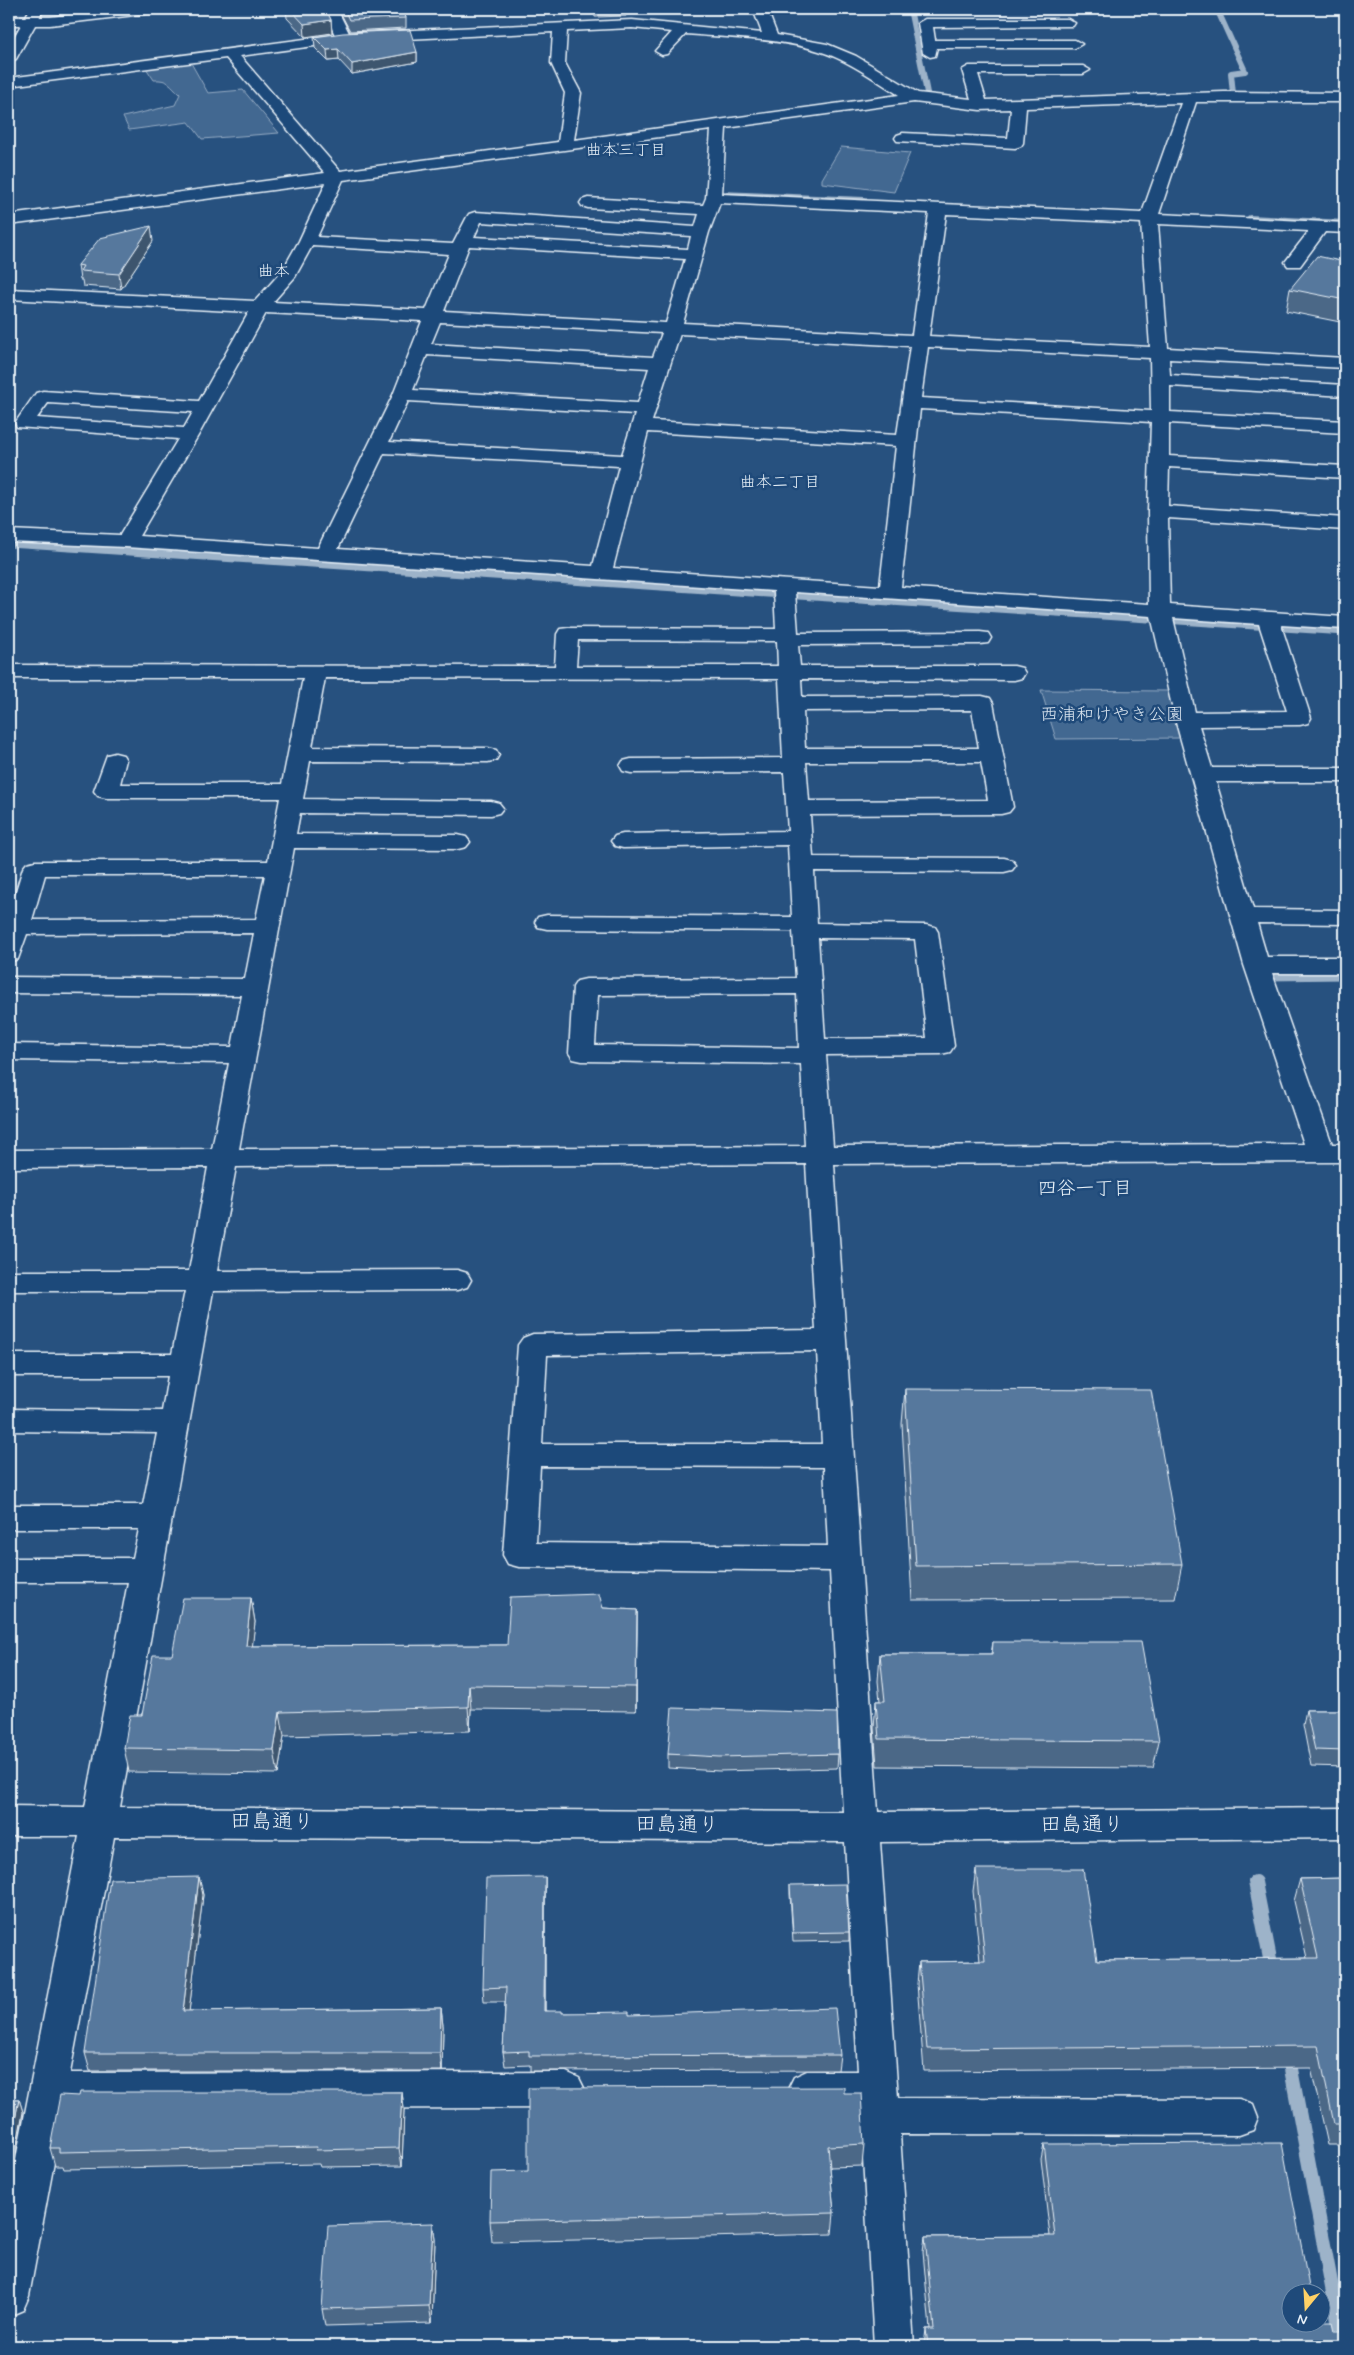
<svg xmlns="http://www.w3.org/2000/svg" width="1354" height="2355" font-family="Mynerve,'Klee One',sans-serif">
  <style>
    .green { fill: #436891; stroke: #96acc4 }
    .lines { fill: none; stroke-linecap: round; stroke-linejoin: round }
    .stream-far3 { stroke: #9db3c9; stroke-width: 6 }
    .stream-far2 { stroke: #9db3c9; stroke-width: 9 }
    .stream-far1 { stroke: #9db3c9; stroke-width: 11 }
    .stream { stroke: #9db3c9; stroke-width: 14 }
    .minor-casing { stroke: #e8f1f8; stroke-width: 3 }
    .major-casing { stroke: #e8f1f8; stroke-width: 3 }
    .minor { fill: #1f4a7a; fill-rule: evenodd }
    .major { fill: #1f4a7a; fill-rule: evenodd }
    .wall { fill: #4b6787; stroke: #e8f1f8 }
    .shaded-wall { fill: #3d546e; stroke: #e8f1f8 }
    .building { fill: #57789d; stroke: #e8f1f8 }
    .labels { text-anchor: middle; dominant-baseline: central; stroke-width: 5; stroke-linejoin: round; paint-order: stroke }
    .far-neighbourhood-label { font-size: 16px; fill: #e8f1f8; stroke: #1f4a7a }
    .far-quarter-label { font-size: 16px; fill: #e8f1f8; stroke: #1f4a7a }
    .park-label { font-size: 18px; fill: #d8e3ee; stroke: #1f4a7a }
    .neighbourhood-label { font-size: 19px; fill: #e8f1f8; stroke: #1f4a7a }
    .near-street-label { font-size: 21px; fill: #e8f1f8; stroke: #1f4a7a }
  </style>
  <rect width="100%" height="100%" fill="#27517f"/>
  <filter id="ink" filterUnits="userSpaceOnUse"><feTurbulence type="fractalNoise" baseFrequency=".02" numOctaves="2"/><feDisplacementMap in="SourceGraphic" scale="10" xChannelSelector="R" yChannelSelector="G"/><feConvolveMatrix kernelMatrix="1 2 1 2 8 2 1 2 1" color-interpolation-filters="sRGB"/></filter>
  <g filter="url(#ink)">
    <path class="green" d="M191 63 208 93 243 90 279 133 202 139 189 122 129 130 123 117 175 105 180 94C170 85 169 79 154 80L146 68Z
      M841 147 910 153 894 192 822 183V179Z
      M1041 690 1168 691 1183 738 1056 739Z"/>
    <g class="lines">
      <path class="stream-far3" d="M910 9 927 93
        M1217 9 1245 71 1231 73 1233 94
        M1345 158V160
        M721 194 864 200
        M1250 218 1345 223"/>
      <path class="stream-far2" d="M9 543 1345 631"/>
      <path class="stream-far1" d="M1269 975 1345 974"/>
      <path class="stream" d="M1255 1882 1273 1974
        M1288 2053 1343 2346"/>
      <g class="minor-casing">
        <path id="minor" d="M118 9H159L152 13 50 25H9V17H50Z
          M323 9H337L349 33 632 20 762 33 753 9H767L777 35 827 44 856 56 918 93 971 99 962 70 969 66H1083L1090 70 1083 74H978L986 100 1224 92 1345 93V102H1196L1159 214 1345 223V233L1325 232 1300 266H1288L1285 262 1309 231 1158 224 1168 348 1345 358V368L1169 359 1170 375 1345 385V396L1170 386V412L1345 421V433L1169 423V456L1345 466V478L1169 467 1168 506 1345 518V530L1168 518 1170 605 1345 617V629L1281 625 1311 718 1308 723 1300 725 1199 726 1212 768H1345V782H1216L1253 909 1345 910V924L1257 923 1267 957H1345V973H1272L1332 1144H1345V1162L834 1164 878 1812 1345 1808V1838L880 1842 898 2098 1239 2099 1253 2104 1258 2117 1253 2130 1239 2135 900 2134 914 2346H874L860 2107H807L794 2101 788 2089 794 2077 807 2071H858L845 1842 114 1837 70 2073 566 2072 579 2078 585 2090 579 2102 566 2108 64 2109 29 2296 23 2310 9 2316V2195L79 1836H9V1806L85 1807 128 1582H9V1558H133L139 1529H9V1505H143L157 1433 9 1431V1409L162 1411 168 1376H9V1354H172L185 1291H9V1271H189L208 1167 9 1168V1150L212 1149 229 1063 9 1060V1044L232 1047 242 995 9 993V977L245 979 254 933 27 934 18 959 9 962V914L23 868 27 863 35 861H268L280 798H106L98 796 94 791 107 755 115 753 123 755 126 760 120 784H282L303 678H9V665L555 666 557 634 560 629 568 628 776 629 774 591 126 547 9 542V530L120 535 178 439 17 427 15 423 36 393 43 391 199 401 249 312 9 299V289L255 301 282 271 299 241 326 183 9 225V215L325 173 226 58 9 86V78L335 35ZM632 28 672 32 655 51 662 55 667 54 686 34C729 38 779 38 819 51 848 60 874 79 899 95L574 140 581 93 565 63 567 31ZM553 32 551 63 565 93 558 142 340 171 240 56 344 42ZM914 102 980 110 1011 109 1008 138 903 133 897 135 895 138 897 141 1015 148 1021 146 1023 143 1026 108 1181 103 1142 213 722 194 726 128ZM711 130 706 198 703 205 588 198 582 200 580 203 582 206 588 208 699 214 695 227 475 212 469 214 467 217 453 244 317 237 343 180ZM720 203 929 213 912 335 683 323 709 232ZM946 214 1141 223 1150 347 929 336ZM481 222 691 236 688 249 474 237ZM312 246 449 254 426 310 273 302 295 277ZM469 246 685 259 666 323 444 311ZM266 313 422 321 393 395 318 548 139 536 199 434ZM440 322 662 333 653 357 431 344ZM680 334 910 346 897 435 652 421ZM928 347 1150 358 1151 411 921 398ZM427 355 649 368 638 403 413 390ZM408 401 635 414 622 455 389 442ZM48 403 193 412 184 428 37 418ZM920 409 1151 422 1148 511 1149 604 901 587ZM648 432 896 446 880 586 613 568ZM384 453 619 466 593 566 338 549ZM795 592 1151 616 1175 719 1244 965 1304 1144 833 1146 826 1055 941 1054 950 1052 954 1046 938 932 935 927 926 925 817 923 814 871 1004 872 1012 870 1016 865 1012 860 1004 858 813 857 810 815 1001 814 1009 812 1013 807 993 703 990 698 982 696 802 697 801 679 1014 680 1022 678 1025 673 1022 668 1014 666H800L798 645 980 644 988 643 991 638 988 633 980 632 798 633ZM1173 618 1259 624 1287 711 1195 712ZM578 640 777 641 778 666H576ZM325 678 779 679 783 758 631 759 623 761 620 766 623 771 631 773 784 772 788 831 623 834 615 836 611 841 615 846 623 848 788 845 792 917 547 915 538 917 535 922 538 927 547 929 793 931 796 978 586 979 577 981 573 987 569 1053 573 1059 582 1061 801 1064 805 1146 239 1149 294 848 458 849 466 847 470 842 466 837 458 835 296 834 300 813 491 815 499 813 503 808 499 803 491 801 303 799 310 761 488 762 496 760 499 755 496 750 488 748 312 747ZM972 710 979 748H805L803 711ZM806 762H981L988 800 809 801ZM45 875H265L256 919 32 920ZM818 938 915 939 927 1038 825 1039ZM797 994 799 1048 595 1045 598 995ZM806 1164 816 1330 533 1334 523 1338 518 1345 503 1555 508 1564 519 1567 830 1571 843 1812 120 1807 213 1291 457 1290 467 1287 471 1280 467 1273 457 1270 217 1271 236 1167ZM817 1351 822 1444H542L547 1355ZM540 1466 824 1467 828 1546 536 1543Z
          M925 19H1068L1075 23 1073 26 933 27 935 40H1075L1082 44 1075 48H937L935 56 930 57 923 53 918 23Z"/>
      </g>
      <g class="major-casing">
        <path id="major" d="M30 9H44L16 59 9 63V46Z"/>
      </g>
      <use href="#minor" class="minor"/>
      <use href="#major" class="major"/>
    </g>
    <path class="wall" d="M286 9H326L331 20 332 33 305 37 287 18Z
      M340 9H403L406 18V28L350 31 340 12Z
      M594 9H626V16L595 17Z
      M314 37 417 52V62L352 74 339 60 328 61 315 48Z
      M153 241 121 289 83 286 82 280H80L78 265Z
      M1345 262V323L1286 311 1290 289Z
      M905 1389 1182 1564 1175 1599 912 1600 902 1424Z
      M251 1598 255 1622 252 1646 507 1645 603 1608 637 1610 636 1711 471 1709 470 1731 284 1736 278 1774 129 1772 124 1748 172 1655Z
      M993 1642 1159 1741 1153 1768 877 1766 874 1728 876 1701H880L878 1681 880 1654H991Z
      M1306 1710H1345V1767L1311 1766 1303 1725Z
      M668 1754H838L837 1768 719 1771 668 1768Z
      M976 1869 1097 1960 1307 1958 1294 1901 1300 1879 1345 1878V2145H1328L1311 2068 924 2071 917 1984 919 1962 980 1961 973 1891Z
      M199 1877 203 1895 189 2011 441 2008 443 2026 442 2071H90L85 2053Z
      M545 1877V2011L562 2013 629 2015 840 2055 838 2070 530 2071V2065L505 2066 503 2052 505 2002H484L483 1988Z
      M790 1885 849 1932V1941L793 1942 790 1894Z
      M402 2092 404 2109 402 2166 320 2167 319 2164 64 2169 63 2166H55L50 2148 79 2096Z
      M844 2093 864 2144 862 2166 830 2167 834 2213 832 2234 492 2242 490 2221 528 2171Z
      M9 2099H19L23 2112 13 2165H9Z
      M1044 2144 1292 2322 1334 2331 1345 2346H924L926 2329H930L923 2252 925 2237 1050 2236 1041 2159Z
      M433 2223 435 2240 432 2323 325 2326 322 2309Z"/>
    <path class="shaded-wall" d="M331 20 332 33 305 37 304 24Z
      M338 49 339 60 328 61 327 50Z
      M417 52V62L352 74V64Z
      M151 226 153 241 121 289 119 274Z
      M251 1598 255 1622 250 1669 246 1646Z
      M637 1610V1634L636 1711V1687Z
      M469 1685 471 1709 470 1731 468 1707Z
      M280 1712 284 1736 278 1774 274 1750Z
      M199 1877 203 1895 187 2029 183 2011Z
      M545 1877V2026L544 2011Z
      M9 2004 13 2017 9 2038Z
      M441 2008 443 2026 442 2071 440 2053Z
      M402 2092 404 2109 402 2166 399 2148Z
      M19 2099 23 2112 13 2165 9 2153V2150Z
      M433 2223 435 2240 432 2323 429 2306Z"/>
    <path class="building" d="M290 9H326L331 20 304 24Z
      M344 9H403L406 18 349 20Z
      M410 30 417 52 352 64 338 49 327 50 314 37 343 33Z
      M151 226 119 274 80 271 83 266 78 265 100 238Z
      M1317 256 1345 262V300L1290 289Z
      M905 1389 1151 1390 1182 1564 916 1566Z
      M599 1594 603 1608 637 1610 636 1687 469 1685 468 1707 280 1712 274 1750 124 1748 130 1715H142L153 1655H172L183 1598H251L246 1646 507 1645 510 1597Z
      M993 1642H1141L1159 1741 879 1739 876 1701H885L880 1654H992Z
      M672 1708 837 1713 838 1754 719 1757 668 1754Z
      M1306 1710H1345V1751L1315 1750Z
      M976 1869H1083L1097 1960 1318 1958 1300 1879 1345 1878V2124H1334L1318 2046 927 2049 919 1962 985 1961Z
      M199 1877 183 2011 441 2008 440 2053H85L110 1879Z
      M545 1877 544 2011H562V2013L629 2012V2015L835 2008 840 2055 529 2056V2051L503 2052 506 1987 483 1988 486 1878Z
      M846 1884 849 1932 793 1933 790 1885Z
      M844 2087V2093H861L864 2144 828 2146 834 2213 490 2221 491 2172 528 2171V2088Z
      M80 2092H402L399 2148 316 2150 317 2147 59 2152V2148H50L60 2095 79 2096Z
      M9 2099H19L9 2150Z
      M1282 2143 1310 2292H1292V2322H1332L1334 2331H1345V2346H928L926 2329H934L925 2237 1055 2236 1044 2144Z
      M433 2223 429 2306 322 2309 328 2226Z"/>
  </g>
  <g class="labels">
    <g class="far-neighbourhood-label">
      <text x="626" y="150">曲本三丁目</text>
      <text x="780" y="482">曲本二丁目</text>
    </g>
    <g class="far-quarter-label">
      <text x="274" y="271">曲本</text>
    </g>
    <g class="park-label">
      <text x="1112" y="715">西浦和けやき公園</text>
    </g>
    <g class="neighbourhood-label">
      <text x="1085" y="1188">四谷一丁目</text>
    </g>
    <g class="near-street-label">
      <text transform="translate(272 1822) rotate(1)">田島通り</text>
      <text transform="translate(677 1825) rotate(1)">田島通り</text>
      <text x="1082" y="1825">田島通り</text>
    </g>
  </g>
  <rect width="1354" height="2355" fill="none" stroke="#1f4a7a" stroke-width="30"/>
  <rect x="15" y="15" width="1324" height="2325" fill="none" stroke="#e8f1f8" stroke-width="2" filter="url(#ink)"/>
  <g transform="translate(1306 2308) rotate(198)"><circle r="24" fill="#1f4a7a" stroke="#6f8dac"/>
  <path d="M0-4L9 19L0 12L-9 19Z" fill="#ffd166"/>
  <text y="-8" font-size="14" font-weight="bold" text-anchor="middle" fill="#e8f1f8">N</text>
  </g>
</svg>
